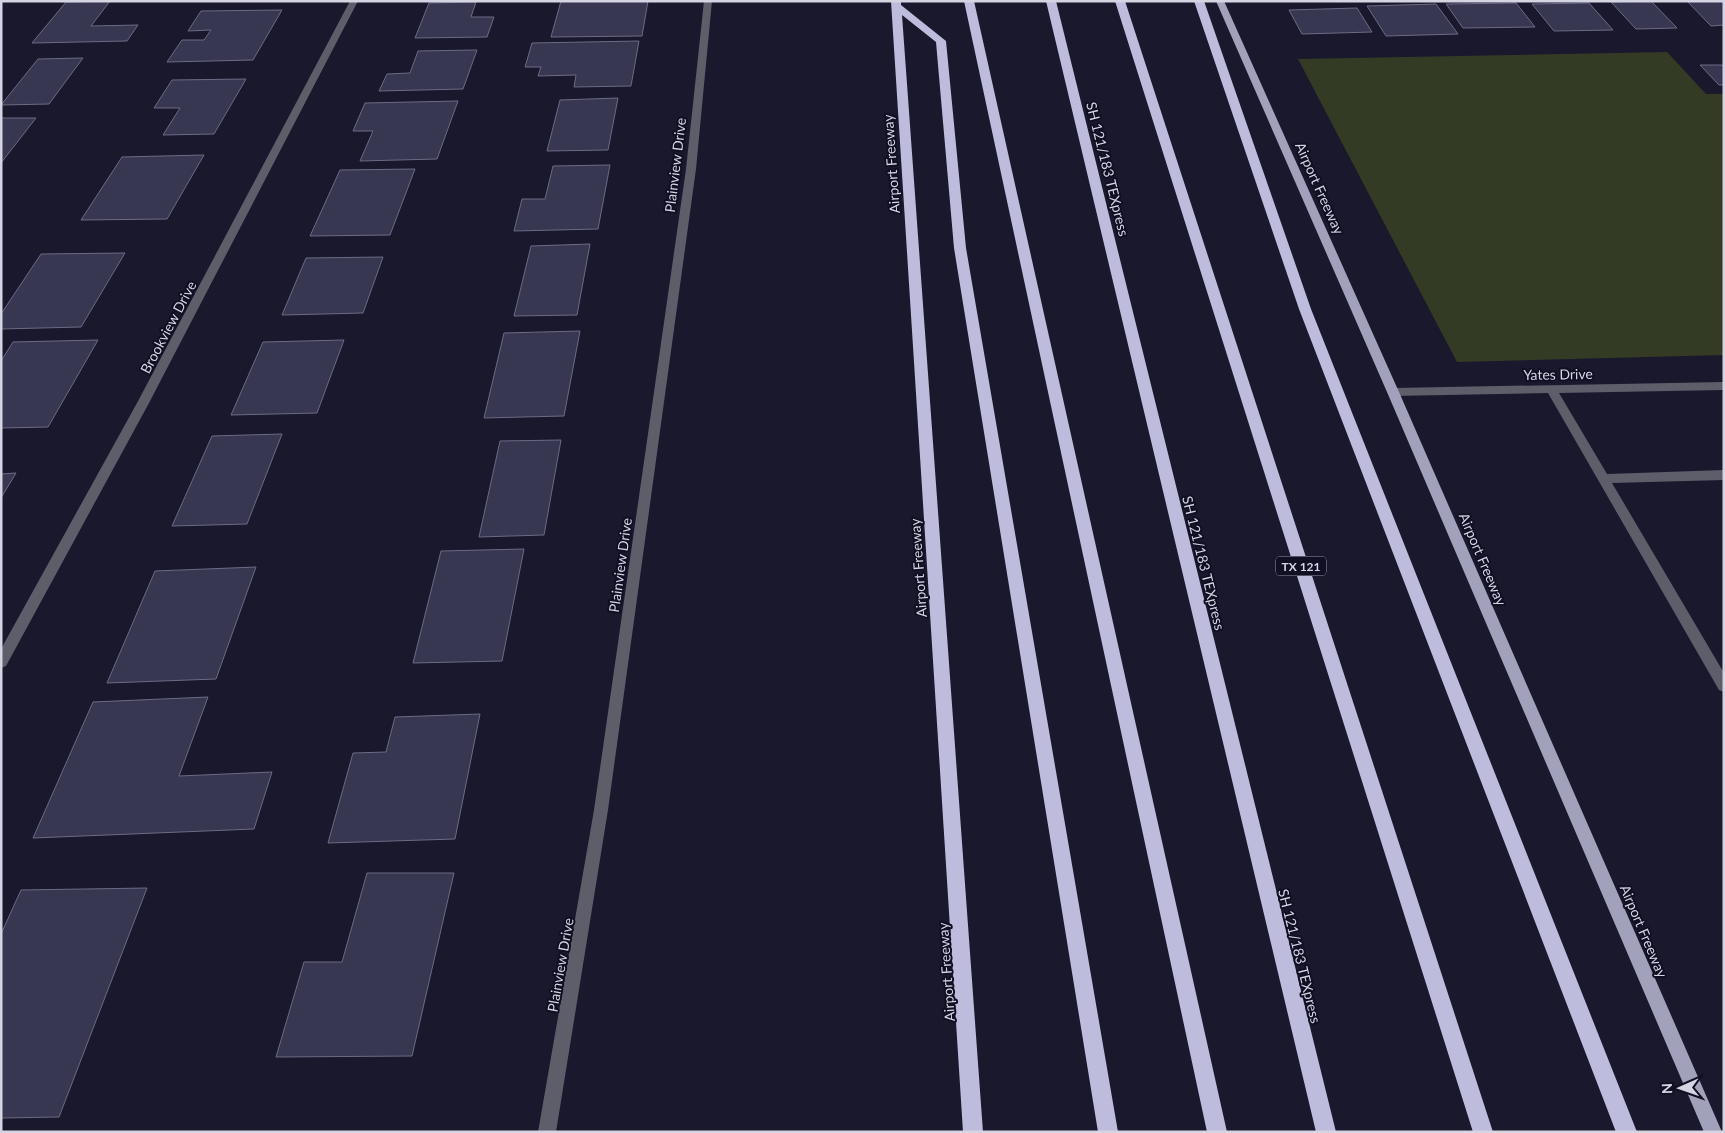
<svg xmlns="http://www.w3.org/2000/svg" width="1725" height="1133" font-family="Lato,sans-serif">
  <style>
    .green { fill: #343b25 }
    .building { fill: #383751; stroke: #6c6b85 }
    .lines { fill: none; stroke-linecap: round; stroke-linejoin: round }
    .minor { fill: #5e5d6a; fill-rule: evenodd }
    .major { fill: #a2a1bb; fill-rule: evenodd }
    .highway { fill: #bdbcdc; fill-rule: evenodd }
    .labels { text-anchor: middle; dominant-baseline: central; stroke-width: 4; stroke-linejoin: round; paint-order: stroke }
    .shield { fill: #110f23; stroke: #9a99a9; stroke-width: 1 }
    .shield-label { font-size: 12px; font-weight: bold; fill: #d4d4e3 }
    .street-label { font-size: 14px; fill: #d4d4e3; stroke: #110f23 }
  </style>
  <rect width="100%" height="100%" fill="#19182d"/>
  <path class="green" d="M1667 52 1706 94H1724V355L1457 362 1298 59Z"/>
  <path class="building" d="M110 1 91 26 138 25 127 41 32 43 66 2Z
    M561 1H648L642 36 551 37Z
    M1651 1 1677 28 1636 29 1611 2Z
    M1687 1H1724V25L1711 26Z
    M476 2 471 17H494L487 37 415 38 429 3Z
    M1516 3 1535 27 1463 28 1446 4Z
    M1589 3 1613 30 1554 31 1532 4Z
    M1436 4 1458 34 1386 36 1367 6Z
    M1357 8 1372 32 1302 34 1289 10Z
    M282 10 253 60 167 62 182 40H204L211 30 188 31 201 11Z
    M639 41 631 86 574 87 576 75 538 76 541 67H525L532 43Z
    M477 50 463 89 379 91 387 74 410 73 418 51Z
    M83 58 49 104 1 105 38 59Z
    M1700 65H1724V85H1719Z
    M246 79 214 134 163 135 180 108H154L172 80Z
    M618 98 608 150 547 151 560 100Z
    M458 101 437 159 360 161 373 131H353L365 103Z
    M1 118H36L1 163Z
    M204 155 167 219 81 220 122 157Z
    M610 165 598 229 514 231 522 199H545L553 166Z
    M415 169 390 235 310 236 340 170Z
    M590 244 577 315 514 316 531 246Z
    M125 253 81 327 1 329V314L41 254Z
    M383 257 363 313 282 315 306 258Z
    M580 331 564 416 484 418 504 333Z
    M98 340 48 427 1 428V361L13 342Z
    M344 340 317 413 231 415 263 342Z
    M282 434 247 524 172 526 212 436Z
    M561 440 544 535 479 537 500 441Z
    M16 473 1 498V474Z
    M524 549 502 661 413 663 441 551Z
    M256 567 216 679 107 683 155 571Z
    M208 697 179 776 272 772 254 829 33 838 93 702Z
    M480 714 455 839 328 843 353 753 386 752 395 717Z
    M367 873H454L412 1056 276 1057 304 962H342Z
    M147 888 59 1117 1 1118V934L21 890Z"/>
  <g class="lines">
    <path class="minor" d="M350 1H358L149 403 6 666 1 668V649L137 403Z
      M704 1H712L696 169 608 810 556 1132H538L594 810 686 169Z
      M1724 382V390L1559 393 1607 474 1724 470V480L1612 483 1724 673V692L1719 690 1548 393 1393 396 1387 392 1393 388Z"/>
    <path class="major" d="M1216 1H1224L1399 392 1722 1132H1704L1387 392Z"/>
    <path class="highway" d="M891 1H901V5L946 41 966 248 1118 1132H1098L954 248 936 42 902 15 983 1132H963Z
      M964 1H974L1227 1132H1207Z
      M1046 1H1056L1336 1132H1316Z
      M1115 1H1125L1493 1132H1473Z
      M1194 1H1204L1311 309 1637 1132H1616L1299 309Z"/>
  </g>
  <g class="labels">
    <rect class="shield" x="1276" y="556.5" width="50" height="19" rx="4"/>
    <g class="shield-label">
      <text x="1301" y="566">TX 121</text>
    </g>
    <g class="street-label">
      <text transform="translate(891 164) rotate(-94)">Airport Freeway</text>
      <text transform="translate(675 165) rotate(-83)">Plainview Drive</text>
      <text transform="translate(1108 169) rotate(76)">SH 121/183 TEXpress</text>
      <text transform="translate(1320 188) rotate(66)">Airport Freeway</text>
      <text transform="translate(168 327) rotate(-62)">Brookview Drive</text>
      <text transform="translate(1558 374) rotate(-1)">Yates Drive</text>
      <text transform="translate(1483 559) rotate(67)">Airport Freeway</text>
      <text transform="translate(1204 563) rotate(76)">SH 121/183 TEXpress</text>
      <text transform="translate(620 565) rotate(-82)">Plainview Drive</text>
      <text transform="translate(918 568) rotate(-94)">Airport Freeway</text>
      <text transform="translate(1644 931) rotate(67)">Airport Freeway</text>
      <text transform="translate(1300 956) rotate(76)">SH 121/183 TEXpress</text>
      <text transform="translate(560 965) rotate(-80)">Plainview Drive</text>
      <text transform="translate(946 972) rotate(-94)">Airport Freeway</text>
    </g>
  </g>
  <rect width="1725" height="1133" fill="none" stroke="#d4d4e3" stroke-width="5"/>
  <g transform="translate(1680 1088) rotate(268)" stroke="#110f23" stroke-width="4" paint-order="stroke">
  <path d="M0-4L9 19L0 12L-9 19Z" fill="#d4d4e3"/>
  <text y="-8" font-size="14" font-weight="bold" text-anchor="middle" fill="#d4d4e3">N</text>
  </g>
</svg>
